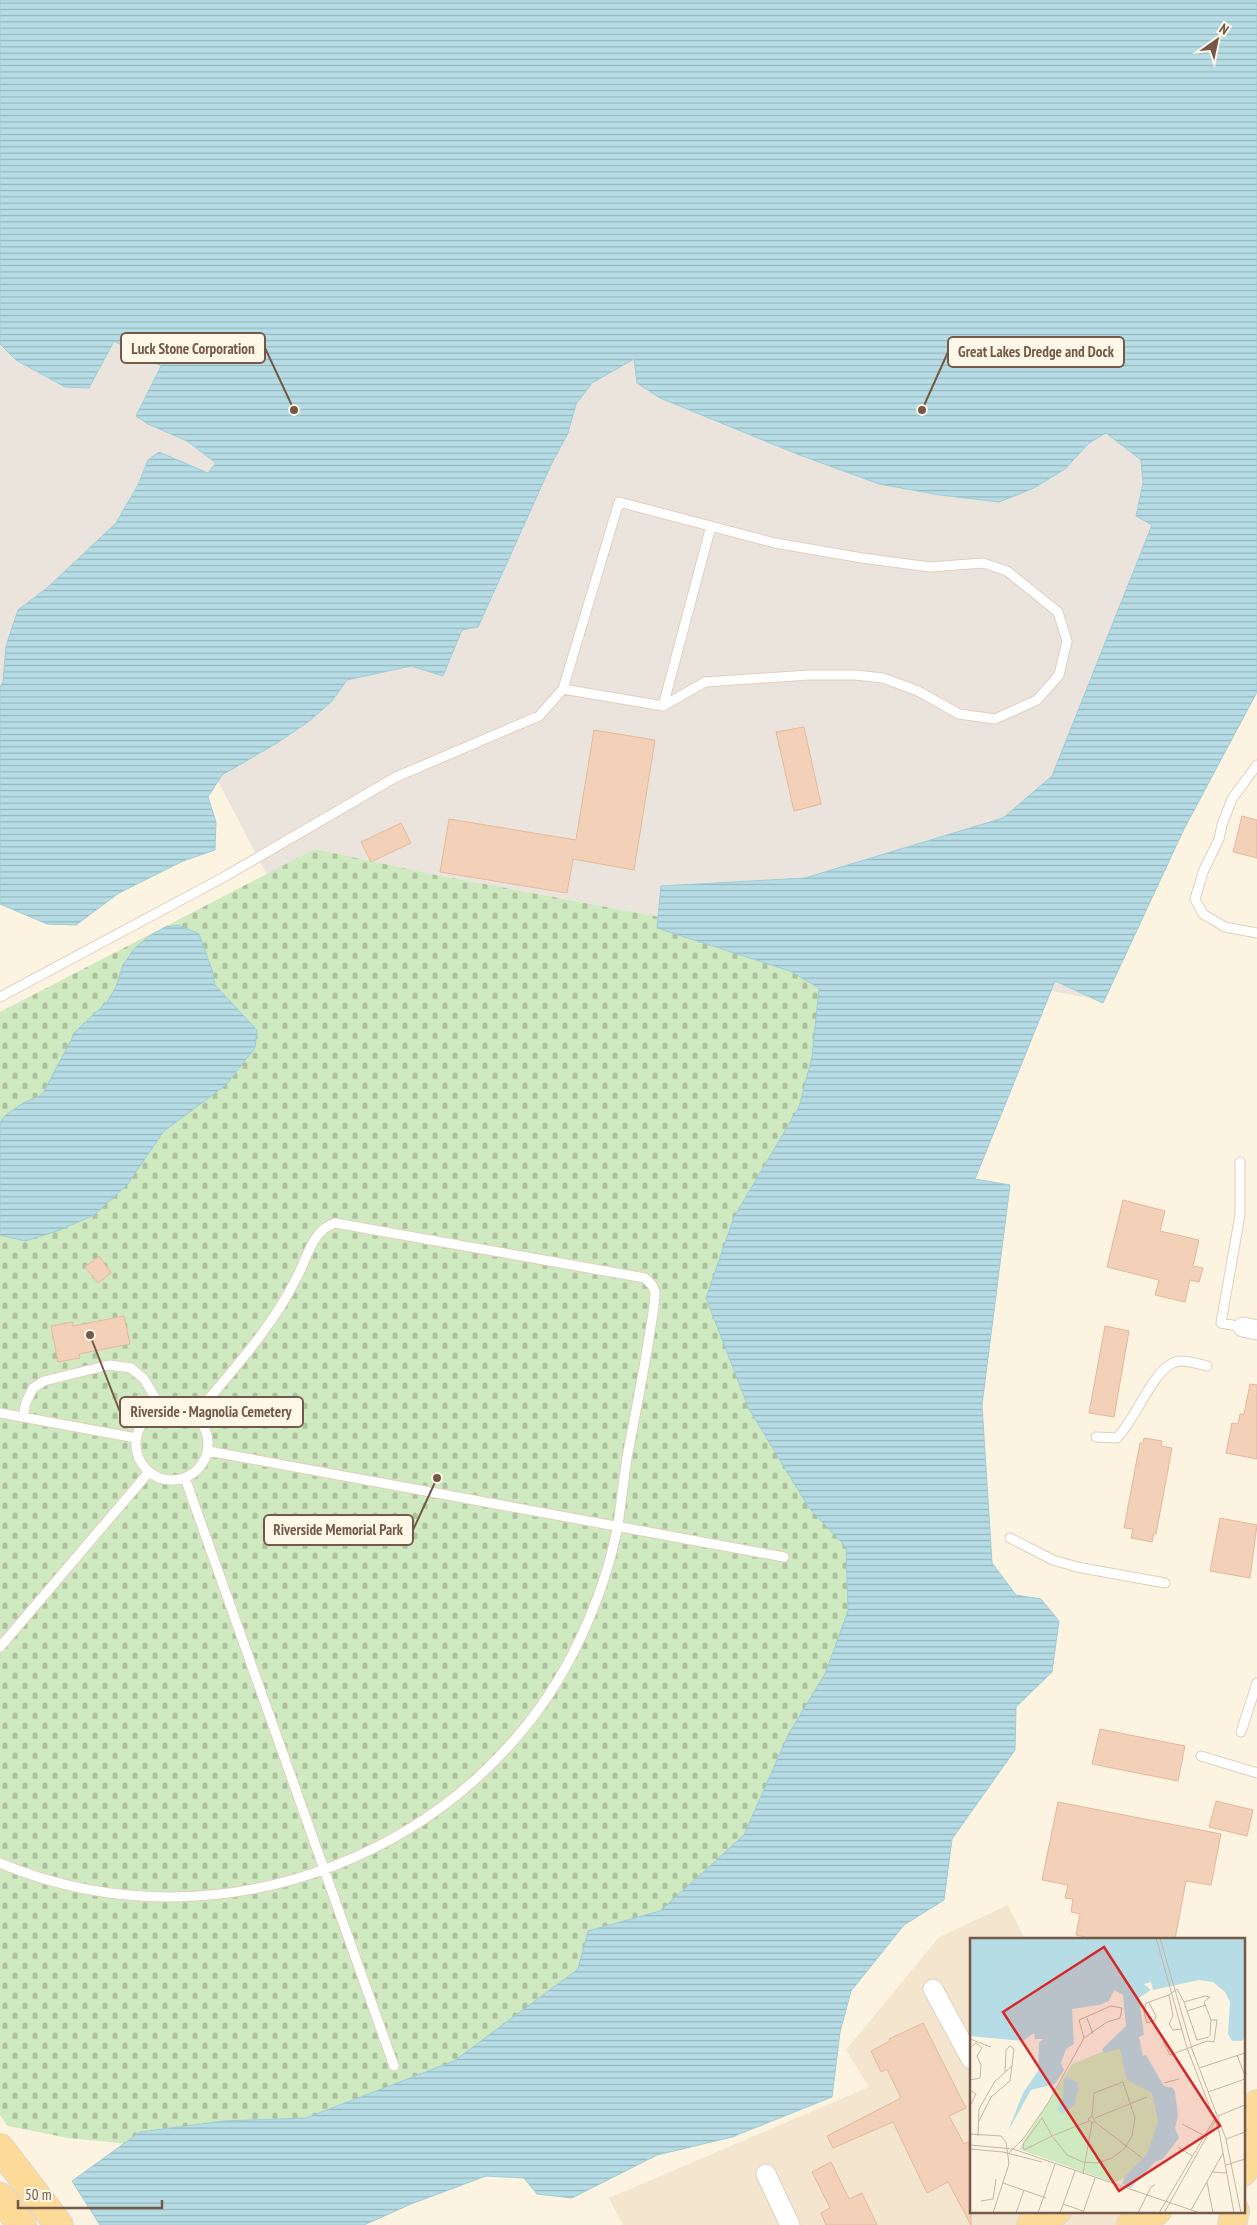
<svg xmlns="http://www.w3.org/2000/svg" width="1257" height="2225" font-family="'PT Sans Narrow',sans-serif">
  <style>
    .residential { fill: #f4e5cf }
    .industrial { fill: #ebe4dd }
    .cemetery { fill: url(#cemetery-stones) }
    .water { fill: url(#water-rules); stroke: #9ccdd8 }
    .building { fill: #f2d1b8; stroke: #e5b899 }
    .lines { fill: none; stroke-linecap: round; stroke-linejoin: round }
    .lane-casing { stroke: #e1cfbd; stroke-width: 11 }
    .street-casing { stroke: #e1cfbd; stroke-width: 21 }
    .primary-casing { stroke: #ded7d3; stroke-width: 30 }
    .lane { stroke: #fff; stroke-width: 9 }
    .street { stroke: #fff; stroke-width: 19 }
    .primary { stroke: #fcda98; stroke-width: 28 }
    .inset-road { fill: none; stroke: #c6b5a4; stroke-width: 1 }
    .view { fill: #d62828; fill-opacity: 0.15; stroke: #d62828; stroke-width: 2.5 }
    .inset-edge { fill: none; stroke: #745948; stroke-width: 2.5 }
    .leader { fill: none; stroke: #745948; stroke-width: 2 }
    .callout-dot { fill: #745948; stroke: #fff7e8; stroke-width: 2 }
    .callout { fill: #fff7e8; stroke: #745948; stroke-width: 2 }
    .callout-label { font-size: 15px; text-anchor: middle; font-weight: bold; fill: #745948 }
  </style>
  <defs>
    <pattern id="cemetery-stones" width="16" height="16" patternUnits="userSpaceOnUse" patternTransform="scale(1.25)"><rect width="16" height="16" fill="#cfeac0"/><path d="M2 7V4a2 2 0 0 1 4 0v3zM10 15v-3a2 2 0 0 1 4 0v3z" fill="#adc19e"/></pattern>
    <pattern id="water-rules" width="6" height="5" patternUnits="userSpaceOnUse" patternTransform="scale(1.25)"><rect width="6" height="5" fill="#b6dde6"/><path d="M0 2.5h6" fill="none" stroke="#99b6bc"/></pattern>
  </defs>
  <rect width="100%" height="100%" fill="#fcf3e1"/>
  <path class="residential" d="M1008 1905 1025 1939H971V2211H1156L1162 2225H623L609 2198 869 2087 846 2050 939 1937Z"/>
  <path class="industrial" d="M0 0H1029L1257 692 1094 999 431 874 315 849 267 875 181 710 0 740Z"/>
  <path class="cemetery" d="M315 849 431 874 948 971 887 1578 755 1847 422 2102 150 2146 68 2138 8 2126 0 2115V1012Z"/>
  <path class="water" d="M0 0H1257V692L1184 829 1103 1003 1055 981 975 1179 1010 1185 982 1405 992 1563 1016 1595 1041 1599 1059 1621 1052 1672 1016 1707 1015 1750 952 1839 944 1900 904 1925 851 1991 840 2032 832 2097 732 2137 657 2155 572 2198 537 2194 524 2178 486 2176 411 2204 364 2225H100L72 2181 140 2132 224 2121 306 2118 454 2061 578 1969 588 1931 660 1911 744 1835 788 1735 825 1674 848 1611 846 1547 809 1508 749 1409 706 1298 734 1217 799 1107 812 1057 819 988 790 971 657 928 661 886 805 878 1003 818 1052 776 1152 525 1136 516 1143 483 1141 460 1106 433 1089 443 1065 469 1034 488 999 502 940 495 879 484 797 454 660 398 637 383 634 359 592 383 576 404 568 433 551 465 478 627 462 630 443 676 411 666 347 680 332 701 308 722 277 743 222 775 208 797 216 822 215 850 183 861 119 893 76 925 47 924 0 904V687L3 682 6 646 18 610 47 588 116 523 138 485 148 460 159 452 208 473 216 463 187 441 148 424 136 416 161 366 114 341 89 388 65 387 16 360 0 344Z
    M178 925 199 934 212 970 215 985 257 1030 255 1048 226 1085 164 1131 127 1185 94 1215 60 1230 25 1241 0 1235V1122L6 1115 23 1103 42 1095 76 1031 107 1002 116 987 123 965 134 949 149 936 166 927Z"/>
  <path class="building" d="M804 727 821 804 794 811 776 732Z
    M594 730 655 740 634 870 573 859 567 893 440 872 449 819 576 840Z
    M1242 816 1257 820V858L1233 852Z
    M401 823 411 843 371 862 361 842Z
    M1123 1200 1165 1211 1160 1231 1199 1240 1193 1266 1203 1268 1199 1282 1190 1280 1185 1302 1155 1295 1159 1280 1107 1267Z
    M99 1256 111 1273 98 1283 85 1267Z
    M124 1316 130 1344 79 1354 80 1358 58 1362 51 1326 73 1322V1326Z
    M1105 1326 1129 1331 1114 1417 1089 1413Z
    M1250 1384 1257 1385V1459L1226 1453 1232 1423 1238 1424 1240 1414H1244Z
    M1144 1438 1162 1441 1161 1446 1172 1448 1156 1534 1154 1533 1152 1542 1131 1538 1133 1529 1124 1528 1140 1443H1143Z
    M1220 1518 1257 1525 1250 1578 1210 1571Z
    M1100 1729 1185 1746 1178 1781 1092 1764Z
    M1216 1801 1253 1810 1247 1836 1209 1827Z
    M1058 1802 1221 1834 1211 1885 1186 1881 1175 1939H1084L1085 1937 1076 1935 1080 1914 1071 1912 1073 1899 1065 1898 1068 1885 1042 1880Z
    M923 2023 966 2108 949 2116 964 2144 971 2141V2225L948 2182 927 2193 893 2122 833 2148 827 2136 901 2098 887 2069 881 2072 871 2051 890 2041 889 2039Z
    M831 2162 849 2199 862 2193 877 2225H826L821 2213 830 2208 812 2172Z"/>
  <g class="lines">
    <g class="lane-casing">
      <path id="lane" d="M663 706 711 526
        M1257 765 1232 799 1222 825 1219 839 1203 872 1195 899 1203 914 1225 927 1257 933
        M0 997 224 877 396 777 539 716 563 689 619 502 775 543 862 558 930 567 983 563 1007 571 1058 612 1067 641 1059 675 1037 700 995 719 959 714 918 691 883 678 855 675H809L705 682 663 706 563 689
        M1240 1162V1215L1221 1323 1243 1327
        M136 1444a36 36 0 1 1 72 0a36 36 0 1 1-72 0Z
        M0 1413 136 1438
        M23 1417 26 1402 33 1388 44 1381 109 1365 131 1368 144 1379 162 1409
        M1096 1437 1117 1438C1135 1420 1153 1371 1173 1363 1183 1358 1197 1364 1207 1366
        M208 1451 784 1557
        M185 1478 394 2066
        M1010 1538 1053 1560 1077 1567 1165 1583
        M0 1647 149 1472
        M1241 1732 1257 1683
        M1201 1756 1257 1773
        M0 1863C218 1955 480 1853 580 1639 597 1603 611 1563 618 1524 622 1498 624 1472 629 1447 636 1411 643 1375 649 1338 651 1323 655 1307 655 1292L652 1285 645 1278 335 1223C312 1230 308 1257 297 1277 272 1328 231 1372 195 1415"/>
    </g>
    <g class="street-casing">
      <path id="street" d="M1243 1327 1257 1330
        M933 1989 971 2059
        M766 2174 790 2225"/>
    </g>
    <g class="primary-casing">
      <path id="primary" d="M0 2148 59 2225
        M1243 2172 1257 2104
        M0 2197 22 2225
        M1031 2225 1057 2211
        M1131 2225 1157 2211
        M1232 2225 1235 2211"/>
    </g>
    <use href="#lane" class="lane"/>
    <use href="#street" class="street"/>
    <use href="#primary" class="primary"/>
  </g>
  <g transform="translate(970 1938)">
    <rect width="275" height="275" fill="#fcf3e1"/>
    <path d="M160 103 187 160 189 189 176 221 157 239 144 245 49 211 102 126Z" fill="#cfeac0"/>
    <path d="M0 0H275V98L272 103H262L258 96 260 64 255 54 243 44 229 42 183 52 181 44 174 46 181 52 169 60 174 97 169 99 173 118 176 117 194 148 203 150 205 154 208 178 205 190 209 200 193 221 185 224 161 250 152 246 155 239 177 216 188 183 182 155 157 142 150 111 134 115 132 111 156 88 153 57 144 52 139 63 129 67 102 71 104 106 96 111 91 125 94 132 85 146 61 152 38 193 53 155 68 133 69 104 74 101H65L64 95 53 103 0 98ZM97 139 107 144 108 150 104 167 92 176 87 171 93 160 94 142Z" fill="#b6dde6"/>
    <path class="inset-road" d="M186 0 217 110 249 193 264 275M190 0 222 111 256 201 271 275M214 64 227 102 239 99M179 65 186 78 185 82 177 85 174 74 176 65 199 57M217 73 236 67M117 80 123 96M212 91 203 92 199 86 203 78 199 57 207 51 214 64 235 58 240 59 234 64 241 82M0 101 21 109M193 103 200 117 237 103 244 104 247 82H241L240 98M0 110 6 105 12 110 7 118 11 127 10 140 0 142M0 113V142M267 117 275 138M229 130 275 115M194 145 209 141M0 152 6 156 0 168M238 154 275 141M248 178 275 167M72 180 82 198 54 212 53 206ZM125 180 177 159M9 183 21 159 40 143 42 127M119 183 82 198 97 217 113 224 127 225 142 220 154 211 162 198 165 180 153 144 124 155 122 178M125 184 172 220M212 186 235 198M0 196 31 198 36 204 39 226 23 275M8 198 9 171 25 143 29 140 32 137 41 129 42 127 44 111 40 108 36 112 35 134M256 201 275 194M0 207 43 211 230 275M208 209 222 218M0 211 33 214 72 224M39 215 54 200 78 165 114 100 137 84 150 80 152 70 141 68 109 82 114 100M256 227 275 221M242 234 257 235M113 236 122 185 125 183 122 178 118 181 122 185M237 244 243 275M33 245 76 260M11 263 23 261 26 241M93 266 113 273M221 272 253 215M46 275 54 252M68 275 85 226M90 275 105 233M113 275 125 240M168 275 181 249 185 247M189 275 245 180M194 275 246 182"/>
    <path class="view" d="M134 9 250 188 149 253 33 74Z"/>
    <rect width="275" height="275" class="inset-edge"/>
  </g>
  <path class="leader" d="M294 410L265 348M922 410L948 352M90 1335L120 1412M437 1478L413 1530"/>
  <g class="callout-dot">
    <circle cx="294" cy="410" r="5"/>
    <circle cx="922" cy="410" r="5"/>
    <circle cx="90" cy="1335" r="5"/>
    <circle cx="437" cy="1478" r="5"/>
  </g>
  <g class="callout">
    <rect x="121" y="333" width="144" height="30" rx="5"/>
    <rect x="948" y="337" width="176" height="30" rx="5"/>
    <rect x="120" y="1397" width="183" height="30" rx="5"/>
    <rect x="264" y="1515" width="149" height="30" rx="5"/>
  </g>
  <g class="callout-label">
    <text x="193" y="354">Luck Stone Corporation</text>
    <text x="1036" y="357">Great Lakes Dredge and Dock</text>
    <text x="211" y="1417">Riverside - Magnolia Cemetery</text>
    <text x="338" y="1535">Riverside Memorial Park</text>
  </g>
  <g transform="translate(1217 40) rotate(33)" stroke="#fff7e8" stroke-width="4" paint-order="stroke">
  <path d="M0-4L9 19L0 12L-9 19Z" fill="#745948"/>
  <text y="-8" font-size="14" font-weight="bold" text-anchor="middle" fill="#745948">N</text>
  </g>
  <path d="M18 2200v8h144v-8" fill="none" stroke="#745948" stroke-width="2.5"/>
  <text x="25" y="2200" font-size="15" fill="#745948" stroke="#fff7e8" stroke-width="4" paint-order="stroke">50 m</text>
</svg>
